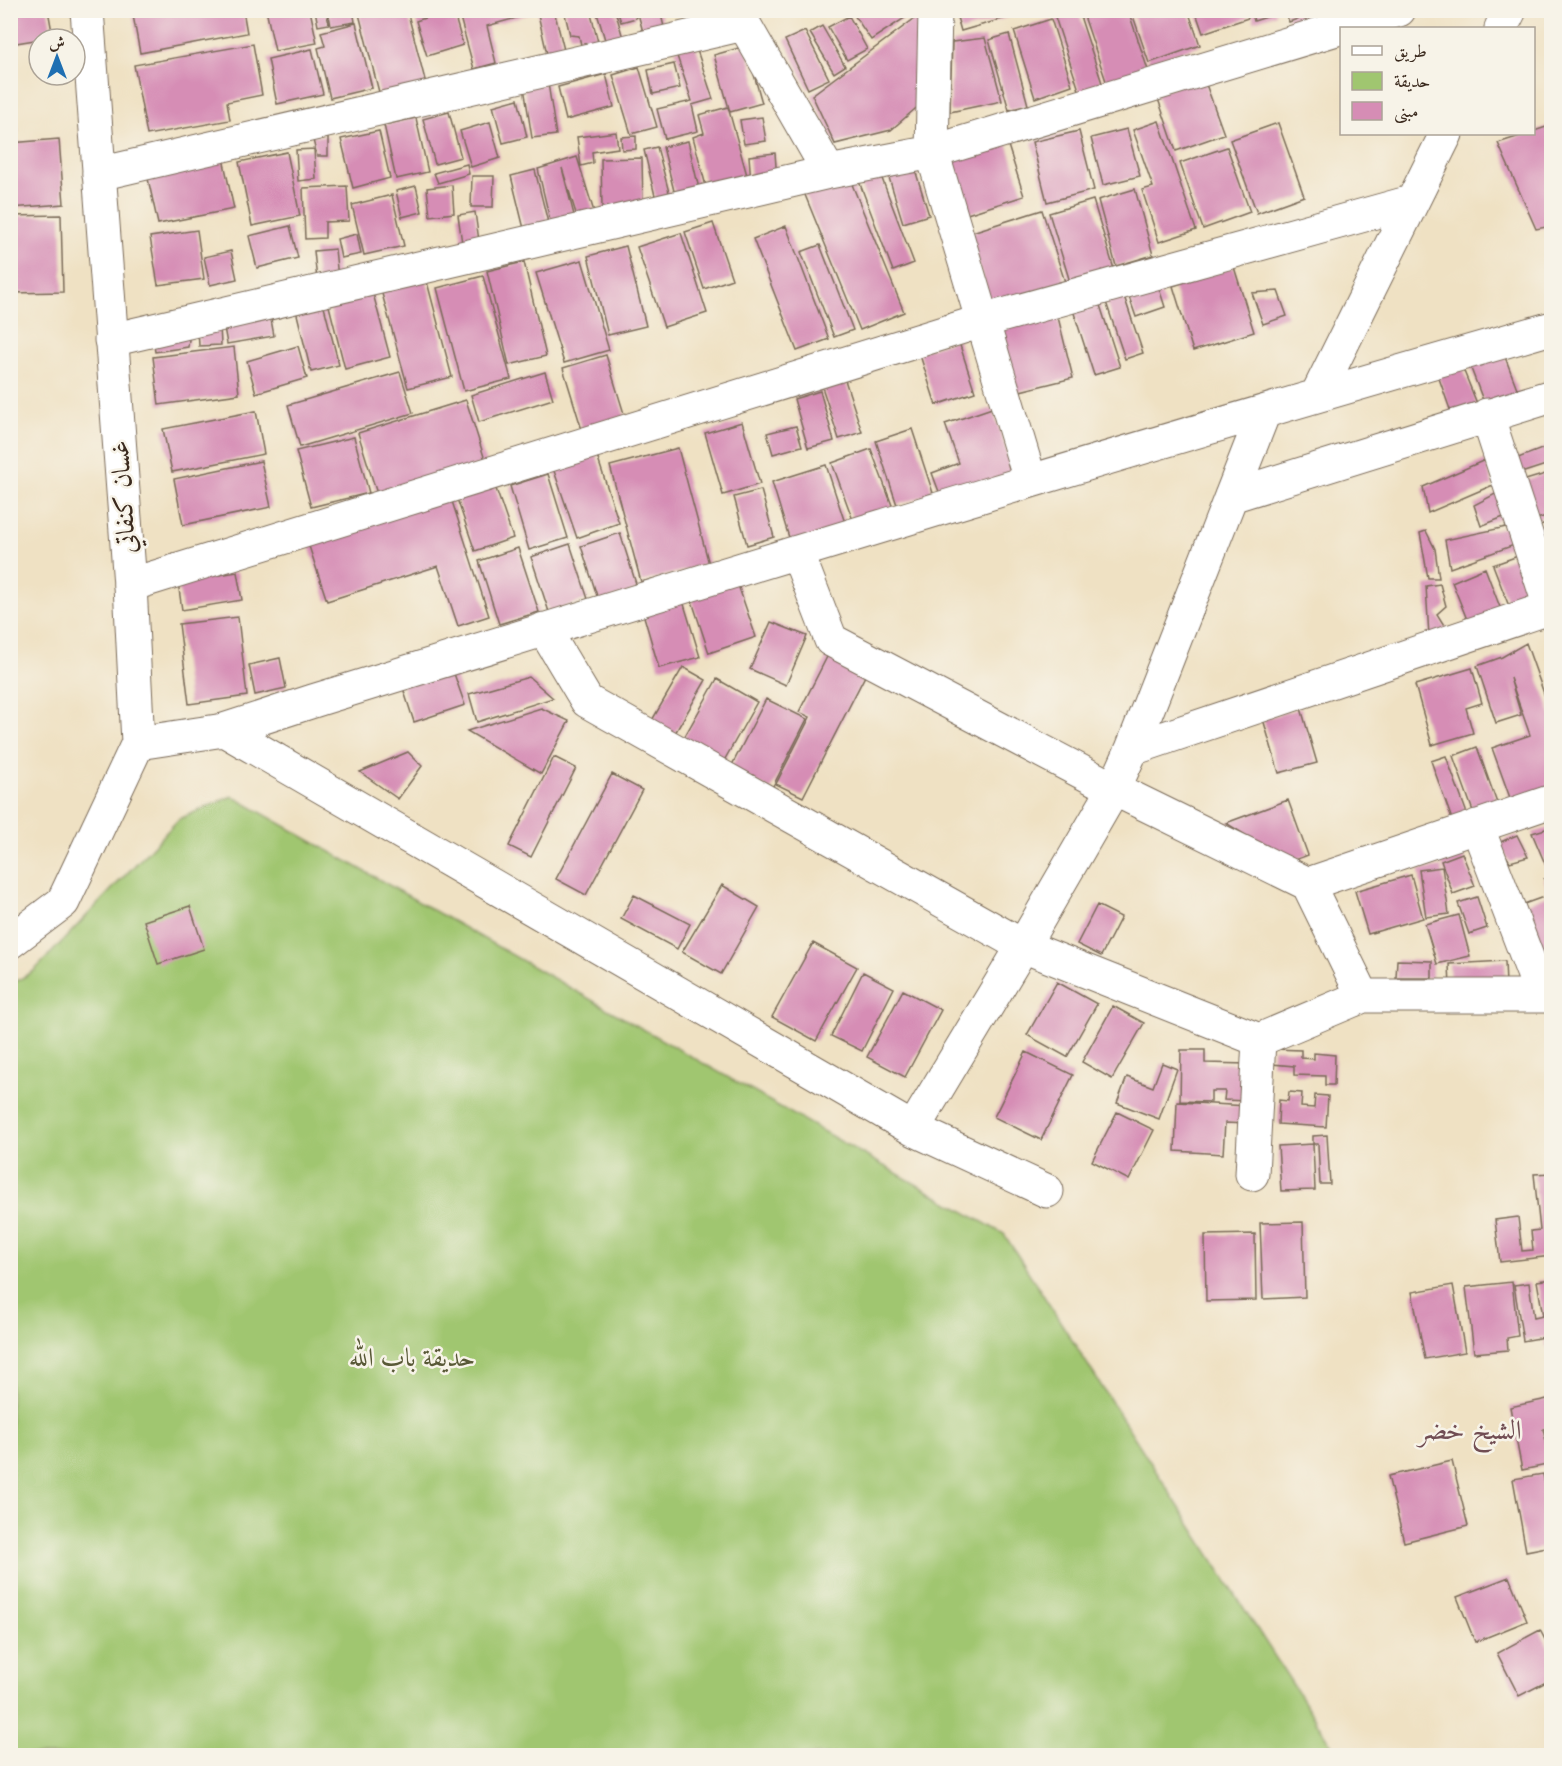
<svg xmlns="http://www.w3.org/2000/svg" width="1562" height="1766" font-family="Cardo,Amiri,serif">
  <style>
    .green { fill: #a0c670; stroke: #6e7847; stroke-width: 1.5 }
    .building { fill: #d68db5 }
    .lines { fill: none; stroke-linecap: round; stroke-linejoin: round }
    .minor-casing { stroke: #7a6a58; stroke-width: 35 }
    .tertiary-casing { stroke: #7a6a58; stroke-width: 35 }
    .minor { stroke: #fff; stroke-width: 33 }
    .tertiary { stroke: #fff; stroke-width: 33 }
    .labels { text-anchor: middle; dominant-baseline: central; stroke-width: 5; stroke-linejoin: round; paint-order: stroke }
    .street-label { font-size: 26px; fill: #3b2a1e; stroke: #f7f3e8 }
    .park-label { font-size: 26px; fill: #595937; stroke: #f7f3e8 }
    .neighbourhood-label { font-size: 27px; fill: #714d53; stroke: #f7f3e8 }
  </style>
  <rect width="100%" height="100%" fill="#f7f3e8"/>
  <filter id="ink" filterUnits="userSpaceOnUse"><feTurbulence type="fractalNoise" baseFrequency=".0167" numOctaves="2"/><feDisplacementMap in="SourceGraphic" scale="12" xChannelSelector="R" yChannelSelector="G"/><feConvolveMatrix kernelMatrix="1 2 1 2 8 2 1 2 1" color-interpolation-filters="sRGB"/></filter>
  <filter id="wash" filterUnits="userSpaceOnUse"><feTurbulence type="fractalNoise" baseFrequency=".008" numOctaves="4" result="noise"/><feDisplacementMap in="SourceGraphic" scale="24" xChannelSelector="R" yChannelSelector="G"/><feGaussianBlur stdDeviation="1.35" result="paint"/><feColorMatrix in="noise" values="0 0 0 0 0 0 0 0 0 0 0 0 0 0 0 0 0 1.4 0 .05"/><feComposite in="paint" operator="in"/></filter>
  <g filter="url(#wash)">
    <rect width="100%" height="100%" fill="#efe1c3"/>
    <path class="green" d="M232 796 1004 1234 1338 1755H11L10 985 34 971 179 819Z"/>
    <g id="blocks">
      <path class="building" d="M10 10H48L53 37 10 44Z
        M132 10H243L247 33 140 53Z
        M266 10H310L317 43 275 51Z
        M315 10H326L329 24 318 26Z
        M328 10H353L355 22 331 26Z
        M358 10H407L426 84 380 96Z
        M448 10H453L463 45 427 56 416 21Z
        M458 10H533L534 13 487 26 496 63 474 69Z
        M537 10H554L564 50 547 54Z
        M564 10H590L600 50 583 54 579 36 570 35Z
        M596 10H615L623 38 606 43Z
        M617 10H634L636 18 621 22Z
        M637 10H660L664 27 643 32Z
        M860 10H917L871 40 854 15Z
        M955 10H1022L1023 13 961 31Z
        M1078 10 1103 86 1080 93 1055 17Z
        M1082 10H1128L1148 70 1107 84Z
        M1131 10H1188L1200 45 1149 63Z
        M1195 10H1246L1248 18 1203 33Z
        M1251 10H1275L1276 14 1254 21Z
        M1285 10H1320V11L1289 22Z
        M922 13 923 102 891 130 835 144 812 95Z
        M849 16 867 49 847 60 828 27Z
        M1051 19 1072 85 1035 98 1014 31Z
        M356 23 372 88 330 98 318 48 325 46 321 32Z
        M822 26 845 66 834 73 810 33Z
        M805 31 829 79 808 89 785 40Z
        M1009 34 1028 105 1009 110 989 40Z
        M985 38 1002 101 950 112 952 42Z
        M253 44 262 95 227 102 230 120 147 135 134 65Z
        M695 44 713 99 692 105 698 131 665 139 657 109 692 101 675 50Z
        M746 46 762 103 730 112 714 55Z
        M312 49 323 94 277 104 268 59Z
        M674 64 680 88 653 94 648 70Z
        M639 67 657 127 631 134 613 75Z
        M606 74 614 107 566 120 558 87Z
        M1203 76 1224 134 1176 151 1156 93Z
        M548 83 556 135 532 138 524 87Z
        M10 96 19 132 10 133Z
        M518 99 527 137 503 143 493 106Z
        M728 107 748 179 707 190 693 137 704 133 699 115Z
        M449 112 461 157 435 164 423 119Z
        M762 117 766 141 744 144 740 120Z
        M416 118 428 172 396 179 384 125Z
        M1159 121 1196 230 1159 242 1142 190 1153 187 1133 130Z
        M490 122 500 158 471 167 460 131Z
        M1278 123 1304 196 1257 213 1230 140Z
        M1552 125V226L1536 229 1498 143 1526 134H1534V131Z
        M1127 129 1140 176 1103 185 1091 138Z
        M379 131 390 178 353 188 341 139Z
        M1079 131 1094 190 1047 202 1032 142Z
        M616 132 618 148 592 152 593 163 581 166 577 137Z
        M312 136H328V156H317Z
        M636 136V149L622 150 621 137Z
        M59 139 64 204 10 208V143Z
        M1006 139 1024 196 964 215 946 158Z
        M688 141 699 189 675 195 663 147Z
        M657 147 670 196 656 200 644 150Z
        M1227 147 1250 212 1203 229 1180 163Z
        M221 149 234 209 158 224 145 165Z
        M314 149 316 179 298 181 296 150Z
        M287 152 300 216 252 226 239 162Z
        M775 153 777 180 751 182 749 156Z
        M577 157 595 215 578 220 562 168 576 223 552 229 538 169Z
        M642 158 643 209H602L601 159Z
        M913 163 929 215 903 223 887 171Z
        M467 164 469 174 438 183 434 173Z
        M878 168 914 263 893 271 857 176Z
        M535 170 550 231 526 237 511 176Z
        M847 172 904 312 860 330 803 190Z
        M472 176H494L493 207H471Z
        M452 185 454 213 430 216 427 188Z
        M347 186 349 221 325 222V238L305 239 303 188Z
        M416 186 422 212 402 217 396 191Z
        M1135 189 1153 255 1116 266 1098 200Z
        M392 195 404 246 364 255 352 205Z
        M1093 200 1114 269 1070 282 1049 213Z
        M1042 210 1065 282 991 305 969 233Z
        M475 212 479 241 462 243 458 215Z
        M61 215 63 292 10 293V216Z
        M713 223 732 279 704 289 685 232Z
        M290 226 298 258 257 268 249 236Z
        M786 226 829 339 797 351 753 239Z
        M197 230 204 279 158 285 150 237Z
        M681 233 707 313 664 327 637 247Z
        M357 234 361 254 341 258 337 239Z
        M820 245 853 330 834 337 801 252Z
        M626 246 646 326 608 335 588 256Z
        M335 249 338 278 317 280 314 251Z
        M231 251 237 279 210 285 204 257Z
        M582 260 609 350 564 363 536 273Z
        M524 262 546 356 509 365 487 271Z
        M1234 267 1254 332 1193 351 1173 286Z
        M483 276 511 379 464 391 437 288Z
        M426 278 452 377 408 388 381 290Z
        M1157 282 1165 307 1136 317 1127 291Z
        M371 286 390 357 345 369 327 298Z
        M1278 291 1287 316 1263 324 1252 293Z
        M1124 296 1143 353 1125 359 1106 302Z
        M322 299 339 365 311 372 295 306Z
        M1099 302 1120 367 1094 375 1073 310Z
        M1057 313 1073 378 1016 392 1000 327Z
        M270 314 274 336 227 344 223 322Z
        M220 326 221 345 199 346 198 328Z
        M190 332 188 347 155 352 153 338Z
        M958 339 975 392 936 405 919 352Z
        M298 346 307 378 256 393 247 361Z
        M234 347 239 394 159 405 153 357Z
        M1502 349 1521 399 1486 408 1467 358Z
        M606 355 625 417 582 430 563 368Z
        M1459 359 1478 406 1453 418 1435 367Z
        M400 372 413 413 300 447 288 405Z
        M545 372 553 399 479 422 471 395Z
        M845 380 862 432 839 439 822 387Z
        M820 391 834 441 808 448 794 399Z
        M466 400 486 463 378 497 358 433Z
        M992 408 1014 473 941 497 932 473 959 463 945 424Z
        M256 411 264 454 172 472 163 429Z
        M742 422 760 484 723 495 705 433Z
        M796 426 802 446 773 454 767 433Z
        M912 429 933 493 897 505 876 441Z
        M354 437 369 493 311 507 296 451Z
        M1552 445V463L1518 474 1513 460Z
        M678 448 709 564 641 582 610 466Z
        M871 449 893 508 854 523 832 463Z
        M596 453 619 523 577 538 553 468Z
        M1485 460 1493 485 1428 513 1423 487Z
        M261 461 271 507 183 525 174 479Z
        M826 465 846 526 791 544 772 482Z
        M1552 472V514L1531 521 1519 482Z
        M548 474 568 538 529 550 510 486Z
        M494 483 513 538 475 551 456 496Z
        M761 490 774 537 747 545 734 497Z
        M1499 492 1506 516 1481 526 1474 505Z
        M450 495 489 616 458 626 438 566 327 601 307 540Z
        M1552 521V574L1534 527Z
        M1506 527 1520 543 1450 568 1445 540Z
        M1426 531 1435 549 1439 578H1428L1420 533Z
        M620 533 638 590 599 602 581 546Z
        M570 544 588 599 549 612 531 557Z
        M518 548 539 612 499 624 479 561Z
        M1518 556 1538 604 1512 614 1493 565Z
        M1485 568 1503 615 1470 627 1452 582Z
        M237 572 242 600 182 610 178 582Z
        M736 579 756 637 709 653 690 595Z
        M1440 584 1446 606 1437 614 1447 630 1429 636 1426 586Z
        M683 601 700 657 659 668 643 613Z
        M238 617 247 696 189 704 179 624Z
        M771 622 807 636 786 685 750 669Z
        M1526 643 1552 716V782L1547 783 1550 792 1513 806 1492 748 1530 735 1510 678 1521 715 1496 723 1477 666 1502 657Z
        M831 649 869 668 803 797 776 784 810 717 799 712Z
        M280 658 286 688 255 695 249 665Z
        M451 665 465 705 414 722 401 682Z
        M683 667 706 680 674 735 651 722Z
        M1472 668 1482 703 1466 708 1473 733 1432 745 1415 685Z
        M529 677 553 698 477 722 469 694Z
        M717 679 757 702 721 766 681 743Z
        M766 699 807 719 771 790 730 769Z
        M541 708 569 721 541 774 467 731Z
        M1301 708 1317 763 1279 773 1263 719Z
        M1477 747 1498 806 1474 814 1453 756Z
        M408 752 422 766 398 799 360 772Z
        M1446 756 1469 819 1454 825 1431 761Z
        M554 757 576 768 531 857 509 846Z
        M612 774 642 790 586 895 556 879Z
        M1288 800 1308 855 1289 862 1226 823Z
        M1552 827V864L1546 866 1532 833Z
        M1517 835 1528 857 1510 862 1498 843Z
        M1462 853 1475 886 1453 894 1441 861Z
        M1442 867 1449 914 1426 917 1419 870Z
        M1411 875 1423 918 1368 934 1355 891Z
        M1552 877V970L1546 972 1524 904 1549 895 1544 879Z
        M722 885 759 907 721 974 682 952Z
        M634 895 690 924 677 949 621 919Z
        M1477 897 1487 928 1469 934 1458 903Z
        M1097 905 1121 917 1101 956 1077 944Z
        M190 906 204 949 158 964 144 921Z
        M1459 915 1470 956 1437 964 1425 924Z
        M813 943 857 967 816 1041 772 1017Z
        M1397 960 1432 961V978H1396Z
        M1505 961 1506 985 1450 988 1449 964Z
        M863 972 894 988 862 1051 831 1036Z
        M1057 982 1097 1004 1067 1057 1027 1035Z
        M903 990 941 1010 905 1077 867 1057Z
        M1113 1006 1144 1023 1112 1079 1082 1062Z
        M1273 1049 1301 1050V1058L1314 1059V1053L1335 1055 1334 1085H1325V1076L1294 1075V1066L1272 1064Z
        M1181 1050H1205V1063L1248 1064 1247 1101 1224 1100 1225 1091H1211V1102L1180 1101Z
        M1026 1052 1073 1075 1041 1140 994 1117Z
        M1162 1063 1177 1069 1159 1119 1117 1103 1127 1077 1153 1087Z
        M1289 1092 1302 1093 1301 1107 1314 1108 1315 1095 1328 1096 1326 1127 1278 1124 1279 1100 1288 1101Z
        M1177 1102 1248 1106 1247 1124 1225 1123 1223 1154 1175 1151Z
        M1117 1112 1154 1130 1129 1180 1092 1161Z
        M1327 1135 1330 1184H1320L1318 1144H1313V1136Z
        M1313 1144 1315 1190 1281 1191 1278 1146Z
        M1552 1173V1256L1500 1262 1495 1220 1518 1217 1522 1251 1533 1250 1531 1231 1540 1230 1534 1174Z
        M1303 1222 1305 1297 1263 1299 1260 1223Z
        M1255 1234 1256 1300 1206 1301 1205 1235Z
        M1552 1279V1346L1546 1347 1545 1337 1523 1341 1514 1285 1529 1283 1534 1318 1543 1316 1537 1281Z
        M1512 1282 1518 1336 1507 1338 1508 1350 1474 1353 1466 1287Z
        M1453 1285 1465 1352 1425 1359 1412 1292Z
        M1552 1398V1427L1543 1429 1547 1445 1552 1444V1464L1522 1470 1510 1407Z
        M1452 1461 1468 1526 1404 1542 1388 1476Z
        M1543 1474 1552 1519V1546L1526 1551 1513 1479Z
        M1509 1577 1527 1621 1475 1642 1457 1597Z
        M1540 1630 1552 1653V1679L1519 1696 1497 1653Z"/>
    </g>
  </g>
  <g filter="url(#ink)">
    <use href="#blocks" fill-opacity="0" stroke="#7a6a58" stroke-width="1.5"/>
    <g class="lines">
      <g class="minor-casing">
        <path id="minor" d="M736 10 829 172
          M935 10 932 152 1030 480
          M1501 28 1510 10
          M99 174 744 24
          M111 340 829 172 932 152 1399 10
          M1317 395 1446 134
          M1487 415 1550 607
          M1231 496 1552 396
          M797 552 831 640 1114 789 1308 884 1363 996H1552
          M130 585 982 321 1411 202
          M544 629 587 701 1023 946 1259 1040
          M224 730 313 701C725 574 1137 446 1552 328
          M138 743 224 730 913 1129 1047 1191
          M1132 749 1552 607
          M1477 826 1542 996
          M1308 884 1552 801
          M913 1129 1023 946 1114 789 1132 749 1264 412
          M1252 1174 1259 1040 1363 996"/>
      </g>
      <g class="tertiary-casing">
        <path id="tertiary" d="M10 942 63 902 138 743 130 585 87 10"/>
      </g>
      <use href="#minor" class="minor"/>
      <use href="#tertiary" class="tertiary"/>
    </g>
  </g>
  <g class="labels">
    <g class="street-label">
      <text transform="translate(123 497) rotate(-94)">غسان كنفاتي</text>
    </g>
    <g class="park-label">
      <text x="412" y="1357">حديقة باب الله</text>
    </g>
    <g class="neighbourhood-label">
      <text x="1470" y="1430">الشيخ خضر</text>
    </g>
  </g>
  <rect width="1562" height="1766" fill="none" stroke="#f7f3e8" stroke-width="36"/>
  <rect x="1340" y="27" width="195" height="108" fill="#f7f3e8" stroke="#aca397" stroke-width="1.5"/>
  <rect x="1352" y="46" width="30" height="9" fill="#ffffff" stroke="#aca397" stroke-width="1.5"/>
  <text x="1394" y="57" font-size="18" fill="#3b2a1e">طريق</text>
  <rect x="1352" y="72" width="30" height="18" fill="#a0c670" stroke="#aca397" stroke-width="1.5"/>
  <text x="1394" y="87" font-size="18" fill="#3b2a1e">حديقة</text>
  <rect x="1352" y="102" width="30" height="18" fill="#d68db5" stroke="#aca397" stroke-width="1.5"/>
  <text x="1394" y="117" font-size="18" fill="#3b2a1e">مبنى</text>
  <g transform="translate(57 57)"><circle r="28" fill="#f7f3e8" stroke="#aca397" stroke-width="1.5"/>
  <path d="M0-4.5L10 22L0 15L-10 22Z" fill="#1f6fb2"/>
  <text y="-9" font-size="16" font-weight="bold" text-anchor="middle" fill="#3b2a1e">ش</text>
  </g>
</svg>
